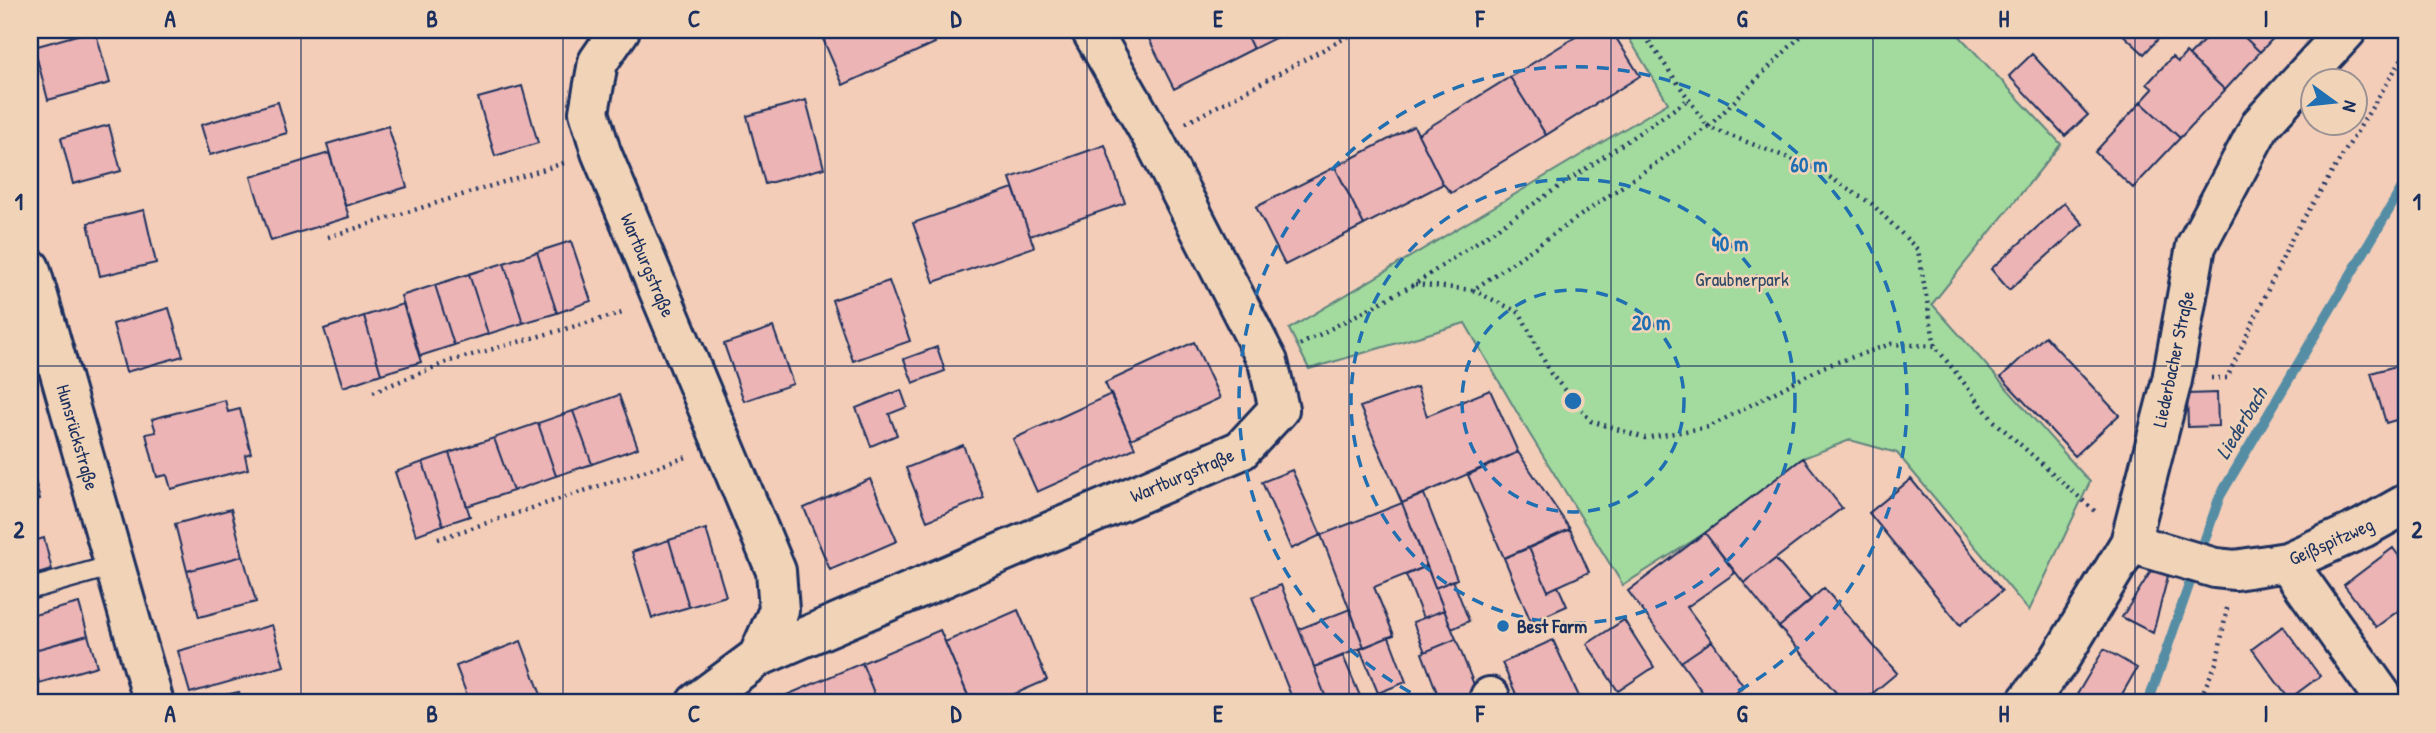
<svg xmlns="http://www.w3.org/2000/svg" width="2436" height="733" font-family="'Patrick Hand',sans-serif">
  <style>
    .green { fill: #a3da9e; stroke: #5f847e; stroke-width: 2 }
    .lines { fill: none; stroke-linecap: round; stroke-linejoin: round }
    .stream { stroke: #558da5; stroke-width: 10 }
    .building { fill: #ecb4b4; stroke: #1b2f5e; stroke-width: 2 }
    .service-casing { stroke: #1b2f5e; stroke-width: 24 }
    .minor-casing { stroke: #1b2f5e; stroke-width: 44 }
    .tertiary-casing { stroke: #1b2f5e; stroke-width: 44 }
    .path { stroke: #1b2f5e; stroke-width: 4.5; stroke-dasharray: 2 5; stroke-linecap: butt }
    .service { stroke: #f1d4b8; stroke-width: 19 }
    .minor { stroke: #f1d4b8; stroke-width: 38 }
    .tertiary { stroke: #f1d4b8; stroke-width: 38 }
    .grid { fill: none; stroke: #1b2f5e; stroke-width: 2; stroke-opacity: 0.55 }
    .ring { fill: none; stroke: #1f6fb2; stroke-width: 3.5; stroke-dasharray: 12 9 }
    .poi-dot { fill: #1f6fb2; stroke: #f1d4b8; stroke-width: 2.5 }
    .labels { text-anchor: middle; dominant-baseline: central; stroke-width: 5; stroke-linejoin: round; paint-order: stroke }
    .street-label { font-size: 19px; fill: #1b2f5e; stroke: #f1d4b8 }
    .park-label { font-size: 19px; fill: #2f4968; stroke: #f1d4b8 }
    .poi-label { font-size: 19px; font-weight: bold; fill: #1b2f5e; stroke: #f1d4b8; text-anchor: start }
    .water-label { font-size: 21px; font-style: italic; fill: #294770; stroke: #f1d4b8 }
    .centre { fill: #1f6fb2; stroke: #f1d4b8; stroke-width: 3.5 }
    .ring-label { font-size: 21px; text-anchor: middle; font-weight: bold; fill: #1f6fb2; stroke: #f1d4b8; stroke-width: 5; stroke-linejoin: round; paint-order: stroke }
    .neatline { fill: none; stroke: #1b2f5e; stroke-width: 2.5 }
    .grid-label { font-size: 23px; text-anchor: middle; font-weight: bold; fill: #1b2f5e }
  </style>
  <rect width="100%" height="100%" fill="#f3cdb8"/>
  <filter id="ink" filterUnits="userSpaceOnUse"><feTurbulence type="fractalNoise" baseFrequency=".0143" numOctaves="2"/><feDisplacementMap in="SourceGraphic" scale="14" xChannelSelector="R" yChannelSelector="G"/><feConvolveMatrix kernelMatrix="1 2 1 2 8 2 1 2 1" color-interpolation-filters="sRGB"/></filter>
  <g filter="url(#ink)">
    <path class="green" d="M1624 30H1954L2061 144 1932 304 2090 482 2029 611 1897 453 1850 440 1803 458 1705 533 1623 585 1529 433 1465 323 1309 369 1289 329 1668 103Z"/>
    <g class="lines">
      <path class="stream" d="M2148 703 2220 496 2406 181"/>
    </g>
    <path class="building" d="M95 30 110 83 48 100 34 47Z
      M819 30H929L935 43 843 85Z
      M1147 30H1244L1253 49 1174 89 1145 31Z
      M1244 30H1291L1253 49Z
      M1587 30H1611L1640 76 1546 135 1510 77Z
      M2118 30H2157L2162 35 2144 54Z
      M2214 30H2237L2260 52 2225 90 2189 56Z
      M2237 30H2281L2260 52Z
      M2186 53 2225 90 2180 138 2141 102 2153 89 2147 84 2172 57 2178 62Z
      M2032 54 2088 115 2065 136 2009 76Z
      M1510 77 1546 135 1451 193 1443 184 1418 134Z
      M522 86 538 143 495 156 478 98Z
      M806 100 824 168 765 184 747 116Z
      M278 102 287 133 210 155 201 125Z
      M2141 102 2180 138 2133 188 2095 152Z
      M109 125 121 171 73 184 61 138Z
      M388 126 407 187 345 206 327 144Z
      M1414 126 1443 184 1364 225 1335 167Z
      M1105 145 1125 203 1030 236 1010 178Z
      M329 153 349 217 271 241 251 177Z
      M1335 167 1364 225 1285 265 1256 207Z
      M1013 188 1034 247 934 282 913 223Z
      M2064 203 2083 224 2009 290 1991 269Z
      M144 210 156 263 100 276 88 223Z
      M571 241 591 301 557 313 537 252Z
      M537 252 557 313 523 323 504 263Z
      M504 263 523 323 488 334 469 274Z
      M469 274 488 334 454 345 435 285Z
      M889 281 910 341 853 361 832 300Z
      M435 285 454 345 420 356 401 296Z
      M403 304 421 362 381 374 364 316Z
      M169 308 183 356 126 372 113 324Z
      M364 316 381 374 343 387 324 329Z
      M773 327 793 384 744 401 724 344Z
      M2045 336 2119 415 2075 456 2001 377Z
      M1194 342 1220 398 1131 439 1105 383Z
      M937 347 945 371 913 383 904 359Z
      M2406 363V417L2386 423 2371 373Z
      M1417 387 1427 416 1490 390 1518 452 1402 503 1360 407Z
      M901 390 907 407 889 414 897 435 871 446 856 408Z
      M2217 393 2218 426 2188 427 2187 394Z
      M1111 394 1135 448 1037 492 1013 439Z
      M619 395 638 448 592 464 573 411Z
      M225 400 228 412 240 409 251 453 245 455 248 469 171 489 167 475 157 477 146 434 156 432 152 419Z
      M573 411 592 464 556 476 538 423Z
      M538 423 556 476 513 491 494 438Z
      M494 438 513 491 467 506 449 453Z
      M963 445 984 498 927 521 906 468Z
      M1518 452 1570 529 1504 558 1468 475Z
      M449 453 470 516 443 525 423 462Z
      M1803 458 1842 508 1744 583 1705 533Z
      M30 461 40 499 30 502Z
      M423 462 443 525 416 535 395 472Z
      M1292 470 1321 535 1291 549 1262 482Z
      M870 479 897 541 830 570 804 508Z
      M1911 479 2002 591 1960 625 1869 513Z
      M1424 494 1457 579 1435 588 1402 503Z
      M1402 503 1427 566 1374 587 1394 635 1364 647 1321 535Z
      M231 509 243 556 187 571 175 524Z
      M706 529 726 596 689 607 669 540Z
      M1570 529 1589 572 1548 591 1529 548Z
      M1705 533 1735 573 1687 607 1712 641 1681 662 1628 591Z
      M44 538 52 570 30 576V542Z
      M669 540 689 607 652 618 632 552Z
      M1529 548 1548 591 1558 586 1567 606 1531 622 1504 558Z
      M2393 548 2406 566V605L2376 627 2344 585Z
      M243 556 256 602 199 617 187 571Z
      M1775 559 1811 600 1779 627 1744 583Z
      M1427 566 1444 610 1423 618 1406 575Z
      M2153 568 2168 576 2153 633 2122 617Z
      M1453 580 1469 621 1452 629 1435 588Z
      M1281 585 1314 667 1328 703H1294L1252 597Z
      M1824 588 1897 673 1861 703H1845L1779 627Z
      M79 603 88 635 31 651 30 616Z
      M1350 609 1364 647 1314 667 1299 629Z
      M1018 610 1047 680 994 703H971L945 642Z
      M1444 610 1456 639 1425 652 1413 622Z
      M1624 620 1654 667 1618 691 1587 644Z
      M272 625 284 666 190 693 178 651Z
      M2283 626 2320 676 2289 699 2252 649Z
      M940 630 970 700 962 703H878L862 663Z
      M88 635 97 666 39 683 31 651Z
      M1389 637 1406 682 1378 693 1360 649Z
      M1456 639 1478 695 1459 703H1441L1422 653Z
      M1553 640 1582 703H1520L1502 663Z
      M521 641 544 703H470L456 666Z
      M1712 641 1744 687 1721 703H1710L1681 662Z
      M2104 649 2137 668 2117 703H2072Z
      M1343 656 1363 703H1328L1314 667Z
      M862 663 878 703H785L782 697Z
      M239 692 242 703H190Z"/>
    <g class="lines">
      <g class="service-casing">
        <path id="service" d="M30 589 115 565"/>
      </g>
      <g class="minor-casing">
        <path id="minor" d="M620 30 598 62 589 112 601 152 776 571 779 610 758 657
          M2130 543 2215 568 2235 570 2287 562 2363 528 2406 504
          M2287 562 2387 703
          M696 703 758 657 1241 450 1279 409 1268 362 1154 140 1091 30
          M1488 703 1490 697
          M2026 703 2058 662 2130 543 2172 380 2196 246 2261 124 2347 30"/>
      </g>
      <g class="tertiary-casing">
        <path id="tertiary" d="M30 268 154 703"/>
      </g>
      <path class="path" d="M1641 30 1708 127 1807 30
        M1186 123 1360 30
        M328 237 564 163
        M1415 284 1473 290 1708 127 1817 169 1872 204 1918 250 1935 346
        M1473 290 1520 313 1551 374 1591 421 1645 438 1709 427 1823 367 1891 344 1935 346 1993 420 2098 514
        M1300 345 1415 284 1689 99
        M2211 378H2227L2293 236 2406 52
        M373 392 450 361 626 312
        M438 539 687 457
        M2198 703 2217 661 2227 608"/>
      <use href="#service" class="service"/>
      <use href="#minor" class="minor"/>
      <use href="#tertiary" class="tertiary"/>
    </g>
  </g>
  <path class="grid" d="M301 30V703M563 30V703M825 30V703M1087 30V703M1349 30V703M1611 30V703M1873 30V703M2135 30V703M30 366H2406"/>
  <g class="ring">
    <circle cx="1573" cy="401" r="111"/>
    <circle cx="1573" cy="401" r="222"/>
    <path d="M1429 702A334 334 0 1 1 1717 702"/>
  </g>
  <circle class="poi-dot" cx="1503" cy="626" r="7"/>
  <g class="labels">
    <g class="street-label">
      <text transform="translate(648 265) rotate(67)">Wartburgstraße</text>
      <text transform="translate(2173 359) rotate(-78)">Liederbacher Straße</text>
      <text transform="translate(78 437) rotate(74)">Hunsrückstraße</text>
      <text transform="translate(1182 475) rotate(-23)">Wartburgstraße</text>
      <text transform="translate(2331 541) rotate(-24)">Geißspitzweg</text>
    </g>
    <g class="park-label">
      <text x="1742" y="279">Graubnerpark</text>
    </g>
    <g class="poi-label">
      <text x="1517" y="626">Best Farm</text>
    </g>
    <g class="water-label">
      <text transform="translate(2241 423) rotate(-59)">Liederbach</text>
    </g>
  </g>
  <circle cx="1573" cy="401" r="10" class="centre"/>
  <g class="ring-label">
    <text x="1809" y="172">60 m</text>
    <text x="1730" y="251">40 m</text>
    <text x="1651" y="330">20 m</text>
  </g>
  <rect width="2436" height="733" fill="none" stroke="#f1d4b8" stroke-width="77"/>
  <g transform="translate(2334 102) rotate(105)"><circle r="33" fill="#f1d4b8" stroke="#9b9294" stroke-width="2"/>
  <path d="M0-5L12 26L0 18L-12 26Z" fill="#1f6fb2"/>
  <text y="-10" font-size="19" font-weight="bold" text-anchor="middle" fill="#1b2f5e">N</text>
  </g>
  <rect x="38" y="38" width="2360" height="656" class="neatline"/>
  <g class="grid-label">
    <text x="170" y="27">A</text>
    <text x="432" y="27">B</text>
    <text x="694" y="27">C</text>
    <text x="956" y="27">D</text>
    <text x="1218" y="27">E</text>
    <text x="1480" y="27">F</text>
    <text x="1742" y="27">G</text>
    <text x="2004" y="27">H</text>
    <text x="2266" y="27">I</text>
    <text x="19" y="210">1</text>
    <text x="2417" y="210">1</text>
    <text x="19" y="538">2</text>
    <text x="2417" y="538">2</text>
    <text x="170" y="722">A</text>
    <text x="432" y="722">B</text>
    <text x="694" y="722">C</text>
    <text x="956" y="722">D</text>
    <text x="1218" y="722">E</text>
    <text x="1480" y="722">F</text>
    <text x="1742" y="722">G</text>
    <text x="2004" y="722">H</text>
    <text x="2266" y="722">I</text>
  </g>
</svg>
